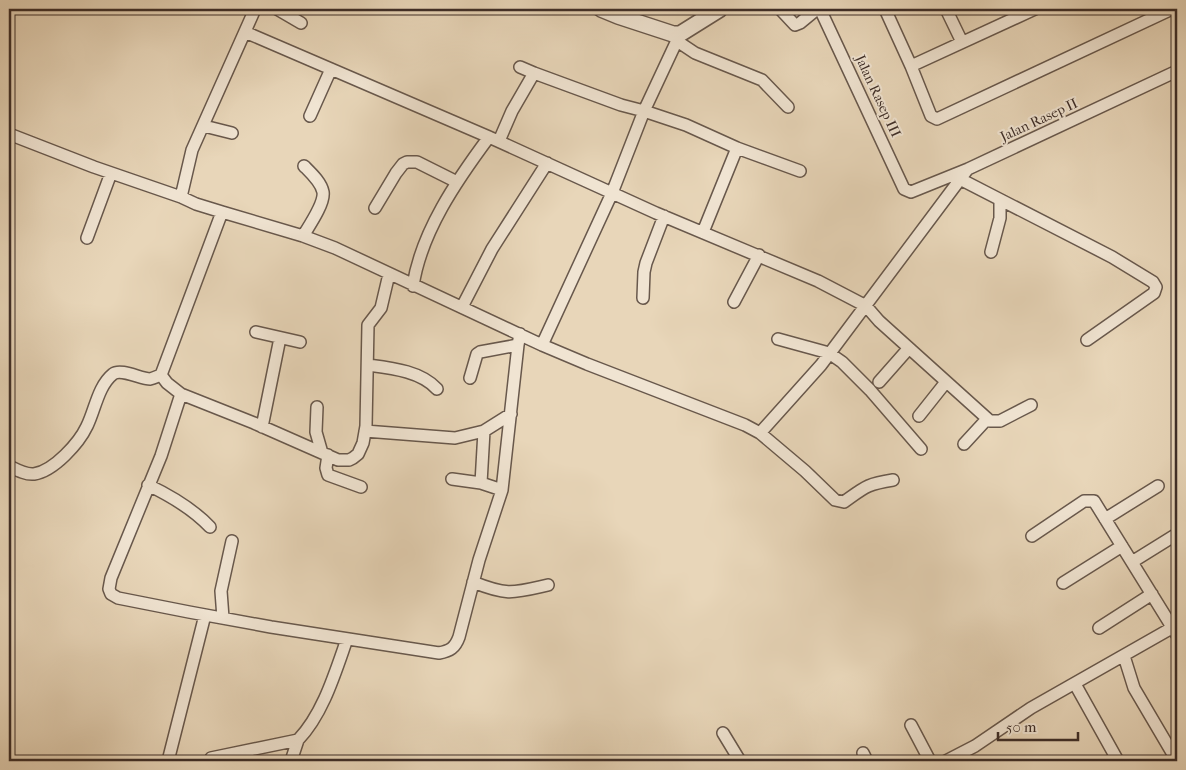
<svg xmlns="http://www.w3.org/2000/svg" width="1186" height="770" font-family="'IM FELL French Canon',serif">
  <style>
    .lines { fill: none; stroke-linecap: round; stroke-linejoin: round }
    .minor-casing { stroke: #68584c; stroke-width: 14 }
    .tertiary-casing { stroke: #68584c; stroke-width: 18 }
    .minor { stroke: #f0e4d2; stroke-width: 11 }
    .tertiary { stroke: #f0e4d2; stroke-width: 15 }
    .labels { text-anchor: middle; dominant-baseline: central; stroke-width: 4; stroke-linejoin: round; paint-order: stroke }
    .street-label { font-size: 14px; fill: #3e2e28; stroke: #f0e4d2 }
  </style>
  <rect width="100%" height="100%" fill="#e8d6b9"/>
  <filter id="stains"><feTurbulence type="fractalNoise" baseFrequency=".004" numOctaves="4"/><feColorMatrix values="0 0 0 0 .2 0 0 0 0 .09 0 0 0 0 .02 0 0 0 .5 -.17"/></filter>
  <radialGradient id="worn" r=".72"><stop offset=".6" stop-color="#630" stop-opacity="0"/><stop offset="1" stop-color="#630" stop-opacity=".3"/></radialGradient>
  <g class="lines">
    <g class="minor-casing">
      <path id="minor" d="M255 9 192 150 181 197 196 204 222 212 161 375 167 383 181 394 161 456 111 578 109 589 111 594 118 598 189 612 271 627 439 653C450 651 455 648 459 637L479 560 502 490 518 345 520 334
        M277 9 301 23
        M780 9 795 25 800 23 817 9
        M820 9 904 189 911 192 968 169 1177 71
        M885 9 911 66 931 116 937 119 1172 9
        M946 9 962 42
        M245 32 489 137 656 213 818 281 866 306 879 321 990 421H1000L1031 405
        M677 41 695 53 762 80 788 107
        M911 66 1035 9
        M534 73 621 105 644 111 686 125 737 148 800 171
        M310 116 331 69
        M204 126 232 133
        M9 134 94 167 181 197
        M499 141 512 111 534 73 520 67
        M960 179 1112 257 1153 282 1156 287 1154 293 1087 340
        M375 208 396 173 403 164 407 162H417L457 182
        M222 212 303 236 335 248 542 345 587 364 745 425 760 433 805 471 835 500 844 502C865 487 867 484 893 480
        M703 232 737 148
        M303 236C309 226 325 203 323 192 321 182 311 173 304 166
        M87 238 111 173
        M991 252 1000 218V201
        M413 286C421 232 457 180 489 137
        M643 298 644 272 646 263 664 216
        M734 302 759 255
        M462 307 492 249 547 163
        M256 332 300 342
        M778 339 829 353 842 362 870 390 921 449
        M542 345 612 193 644 111 680 34
        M368 365C391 368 421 371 437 389
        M470 378 477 354 480 352 518 345
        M879 382 909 348
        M181 394 254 423 338 460H349L353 458 358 454 363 443 366 426 368 325 381 308 389 274
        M317 407 316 432 322 453
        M919 416 946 382
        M262 427 280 338
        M365 431 455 438 484 431
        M760 433 821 365 967 170
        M964 444 987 419
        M328 455 326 468 328 475 361 487
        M9 466C17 470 26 475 34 474 54 471 79 443 87 426 95 410 98 386 113 374 121 368 141 379 150 379 154 378 158 376 161 375
        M452 479 481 483
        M148 485C171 496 192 508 210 527
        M502 490 481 483 484 431 511 414
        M1105 519 1158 486
        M1032 536 1084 501H1094L1177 635
        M1132 562 1177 534
        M473 582C508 596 513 593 548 585
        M1063 583 1122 546
        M223 618 221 591 232 541
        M1099 628 1152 594
        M1124 656 1134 688 1177 761
        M1075 684 1118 761
        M911 725 930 761
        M723 733 740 761
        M863 753 867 761
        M211 758 298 740C323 714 335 673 347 639
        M168 761 205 615
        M291 761 298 740
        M946 761 975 746 1031 708 1177 625"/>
    </g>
    <g class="tertiary-casing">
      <path id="tertiary" d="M601 9 618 16 673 34H680L720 9"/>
    </g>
    <use href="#minor" class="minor"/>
    <use href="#tertiary" class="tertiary"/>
  </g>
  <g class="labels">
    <g class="street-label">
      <text transform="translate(878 96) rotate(65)">Jalan Rasep III</text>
      <text transform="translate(1039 120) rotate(-25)">Jalan Rasep II</text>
    </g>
  </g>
  <rect width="1186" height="770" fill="none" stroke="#e8d6b9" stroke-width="30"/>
  <rect x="10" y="10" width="1166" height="750" fill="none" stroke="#3e2e28" stroke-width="2.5"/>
  <rect x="15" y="15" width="1156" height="740" fill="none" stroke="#3e2e28"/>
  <path d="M998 732v8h80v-8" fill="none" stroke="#3e2e28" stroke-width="2.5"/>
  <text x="1006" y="732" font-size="15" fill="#3e2e28" stroke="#f0e4d2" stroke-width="4" paint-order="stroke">50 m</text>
  <rect width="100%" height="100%" filter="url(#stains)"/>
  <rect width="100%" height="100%" fill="url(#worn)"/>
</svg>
